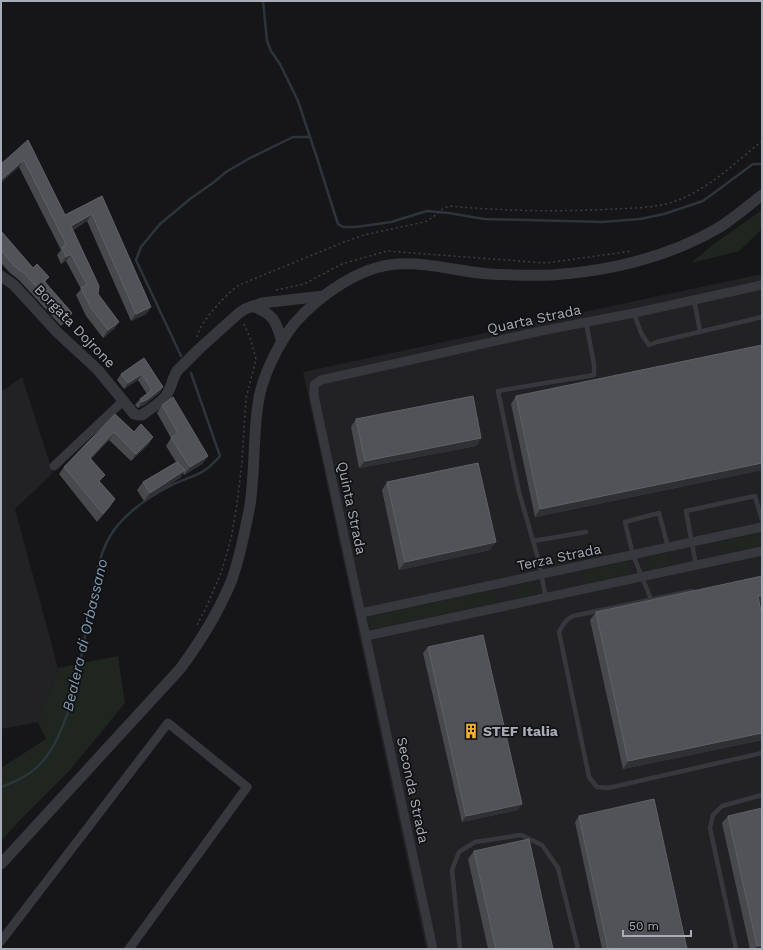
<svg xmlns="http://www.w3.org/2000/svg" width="763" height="950" font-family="'Work Sans',sans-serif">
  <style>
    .built { fill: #222225 }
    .green { fill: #1e261f }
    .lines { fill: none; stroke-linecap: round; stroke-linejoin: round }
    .stream { stroke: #2c353c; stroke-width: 2.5 }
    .path { stroke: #3d3f44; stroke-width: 1.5; stroke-dasharray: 2 3; stroke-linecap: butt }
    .service { stroke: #37383d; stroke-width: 4.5 }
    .minor { stroke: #37383d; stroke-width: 9 }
    .tertiary { stroke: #37383d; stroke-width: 11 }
    .wall { fill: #47494d }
    .shaded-wall { fill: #2f3033 }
    .building { fill: #525359; stroke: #5f6168 }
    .labels { text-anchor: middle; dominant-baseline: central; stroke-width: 3.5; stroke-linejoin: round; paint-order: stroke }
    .street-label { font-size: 14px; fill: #a8adb8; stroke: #111113 }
    .poi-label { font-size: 14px; font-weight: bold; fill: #a8adb8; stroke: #111113; text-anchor: start }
    .water-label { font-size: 15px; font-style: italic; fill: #7f9bb3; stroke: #111113 }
  </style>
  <rect width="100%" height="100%" fill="#161618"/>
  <path class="built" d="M762 274V949H426L303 372Z
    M22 377 53 473 15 509 58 668 38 722 1 729V392Z"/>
  <path class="green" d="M762 210V229L739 251 691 263 715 243Z
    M761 533 762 545 721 553 718 542Z
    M667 553 670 565 651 569 648 557Z
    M627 561 630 573 587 583 585 570Z
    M534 581 537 593 517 598 515 586Z
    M494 590 496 602 373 629 370 626 369 621 371 616Z
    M118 656 125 703 70 770 22 818 1 841V768L46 739 38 722 58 668Z"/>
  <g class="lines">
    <path class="stream" d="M263 1 267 41 271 51 280 64 298 101 317 158 335 215 338 224 343 227H356L391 222 427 211 449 213 484 219 602 222 640 219 664 214 703 201 753 164H762
      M181 356 136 260 141 247 160 224 190 199 214 182 226 172 250 158 293 137H310
      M1 787C15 782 32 774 42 762 75 724 83 644 92 595 96 573 101 548 114 530 129 510 150 496 172 485 193 475 203 476 220 456L191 373"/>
    <path class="path" d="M276 290 304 284 342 264 387 251 546 263 632 251
      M197 337C199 323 227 293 239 285L344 242 364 235 424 222C434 219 439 209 449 206 504 211 558 212 613 209 635 208 660 208 681 199 712 186 736 162 762 141
      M197 625 205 610 221 573 231 539 237 504 242 462 246 399 256 359 250 338 243 322"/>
    <path class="service" d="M694 300 700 331
      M634 313 641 333 649 345 657 342 762 317
      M533 541 586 532
      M696 565 686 511 755 496 762 520
      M692 591 573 616C566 619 563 625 559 632L589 777 597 787 608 788 762 753
      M546 598 538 558 519 492 498 391 594 375V364L586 322
      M651 599 633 555 625 522 659 513 668 547
      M460 949 452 870 459 852 475 842 521 835 542 845 558 868 578 949
      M736 949 710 828 713 815 722 806 762 795"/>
    <path class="minor" d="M54 466 123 401
      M361 613 762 527
      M366 636 762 551
      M1 941 168 723 247 787 129 949
      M433 949 314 396V385L321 380 541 331 639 312 762 285"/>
    <path class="tertiary" d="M1 276 14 285 57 332 98 370 134 414 138 415H142C149 410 159 404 165 397 171 390 172 379 177 371L199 349 239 313 245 309 262 303 323 296
      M252 306C274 314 276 321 282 342
      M1 864 180 669C200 642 218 613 231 582 240 558 245 531 250 505 255 472 253 437 258 404 261 379 278 344 294 324 318 296 360 266 398 264 429 262 459 272 490 274 510 275 532 276 552 275 610 271 669 257 720 227 734 218 748 206 762 195"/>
  </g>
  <path class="wall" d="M28 140 65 215 102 196 151 307 146 314 131 321 87 221 73 230 98 294 119 322 114 329 103 338 86 316 76 295 81 289 66 261 61 264 57 255 61 250 19 167Z
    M1 231 33 268 49 277 45 282 72 313 67 320 61 326 19 280 10 273 1 263Z
    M762 345V470L535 517 511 404 516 396Z
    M144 358 163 387 159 393 144 405 138 408 135 405 140 399 147 394 138 380 124 389 117 380 121 374Z
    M162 405 208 456 202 464 184 475 183 473 180 478 144 501 137 490 143 482 176 462 166 446 171 438 157 413Z
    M115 414 134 432 153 437 148 445 131 461 109 440 91 459 100 482 115 499 110 507 97 522 59 474 64 467Z
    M356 419 481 438 476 446 359 468 351 427Z
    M387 482 490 550 399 570 382 490Z
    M762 602 759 603 762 616V740L623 769 590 620 596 612Z
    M428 647 518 810 462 822 423 653Z
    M579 816 687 949H602L575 822Z
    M728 816 762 949H750L722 823Z
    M474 851 553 949H488L468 859Z"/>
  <path class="shaded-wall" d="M24 160 19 167 1 183V180Z
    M92 214 87 221 66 233 71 226Z
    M71 254 66 261 61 264 66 257Z
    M151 307 146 314 131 321 136 314Z
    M72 313 67 320 61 326 66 319Z
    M119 322 114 329 103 338 108 330Z
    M142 374 138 380 124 389 128 383Z
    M163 387 159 393 144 405 138 408 142 402Z
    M114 432 109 440 85 465 90 458Z
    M153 437 148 445 131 461 136 454Z
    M481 438 476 446 359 468 365 461Z
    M208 456 202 464 184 475 190 467Z
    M762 463V470L535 517 540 509Z
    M185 470 180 478 144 501 150 493Z
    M115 499 110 507 97 522 103 514Z
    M496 542 490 550 399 570 405 562Z
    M758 596H762V602L752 604Z
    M762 733V740L623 769 628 761Z
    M522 804 518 810 462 822 466 816Z
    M762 945V949H755L757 946Z"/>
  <path class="building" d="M28 140 65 215 102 196 151 307 136 314 92 214 71 226 99 286 98 294 119 322 108 330 91 308 81 288 87 285 71 254 66 257 62 248 66 244 24 160 1 180V164Z
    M1 231 33 268 37 264 49 277 44 281 72 313 66 319 24 273 14 266 1 250Z
    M762 345V463L540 509 516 396Z
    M144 358 163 387 148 399 142 402 140 399 152 390 142 374 128 383 121 374Z
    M473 396 481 438 365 461 356 419Z
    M173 397 208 456 190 467 171 438 178 433 162 405Z
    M115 414 134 432 141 424 153 437 136 454 114 432 90 458 105 475 99 481 115 499 103 514 64 467Z
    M177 462 185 470 150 493 143 482Z
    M478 463 496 542 405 562 387 482Z
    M762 576V596H758L762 616V733L628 761 596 612Z
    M483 635 522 804 466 816 428 647Z
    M654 799 687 949H608L579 816Z
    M762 808V945L757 946 728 816Z
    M529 839 553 949H496L474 851Z"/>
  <defs>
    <g id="building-bare" transform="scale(1.2)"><path d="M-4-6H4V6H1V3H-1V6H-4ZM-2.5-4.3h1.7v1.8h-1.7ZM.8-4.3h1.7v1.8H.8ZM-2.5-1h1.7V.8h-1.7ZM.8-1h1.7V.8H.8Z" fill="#f2b134" stroke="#111113" stroke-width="2.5" paint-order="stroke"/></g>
  </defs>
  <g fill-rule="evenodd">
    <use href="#building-bare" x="471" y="731"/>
  </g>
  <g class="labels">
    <g class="street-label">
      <text transform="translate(534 319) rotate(-12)">Quarta Strada</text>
      <text transform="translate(75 326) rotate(46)">Borgata Dojrone</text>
      <text transform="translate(352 508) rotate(78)">Quinta Strada</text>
      <text transform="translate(559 557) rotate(-12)">Terza Strada</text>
      <text transform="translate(413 790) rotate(78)">Seconda Strada</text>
    </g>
    <g class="poi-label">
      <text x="483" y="731">STEF Italia</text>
    </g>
    <g class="water-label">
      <text transform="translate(85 635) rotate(-77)">Bealera di Orbassano</text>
    </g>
  </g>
  <rect width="763" height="950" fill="none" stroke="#a8adb8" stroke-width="4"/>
  <path d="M623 930v6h68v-6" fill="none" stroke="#a8adb8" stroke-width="2"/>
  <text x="629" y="930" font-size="12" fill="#a8adb8" stroke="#111113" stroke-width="3" paint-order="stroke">50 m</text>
</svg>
